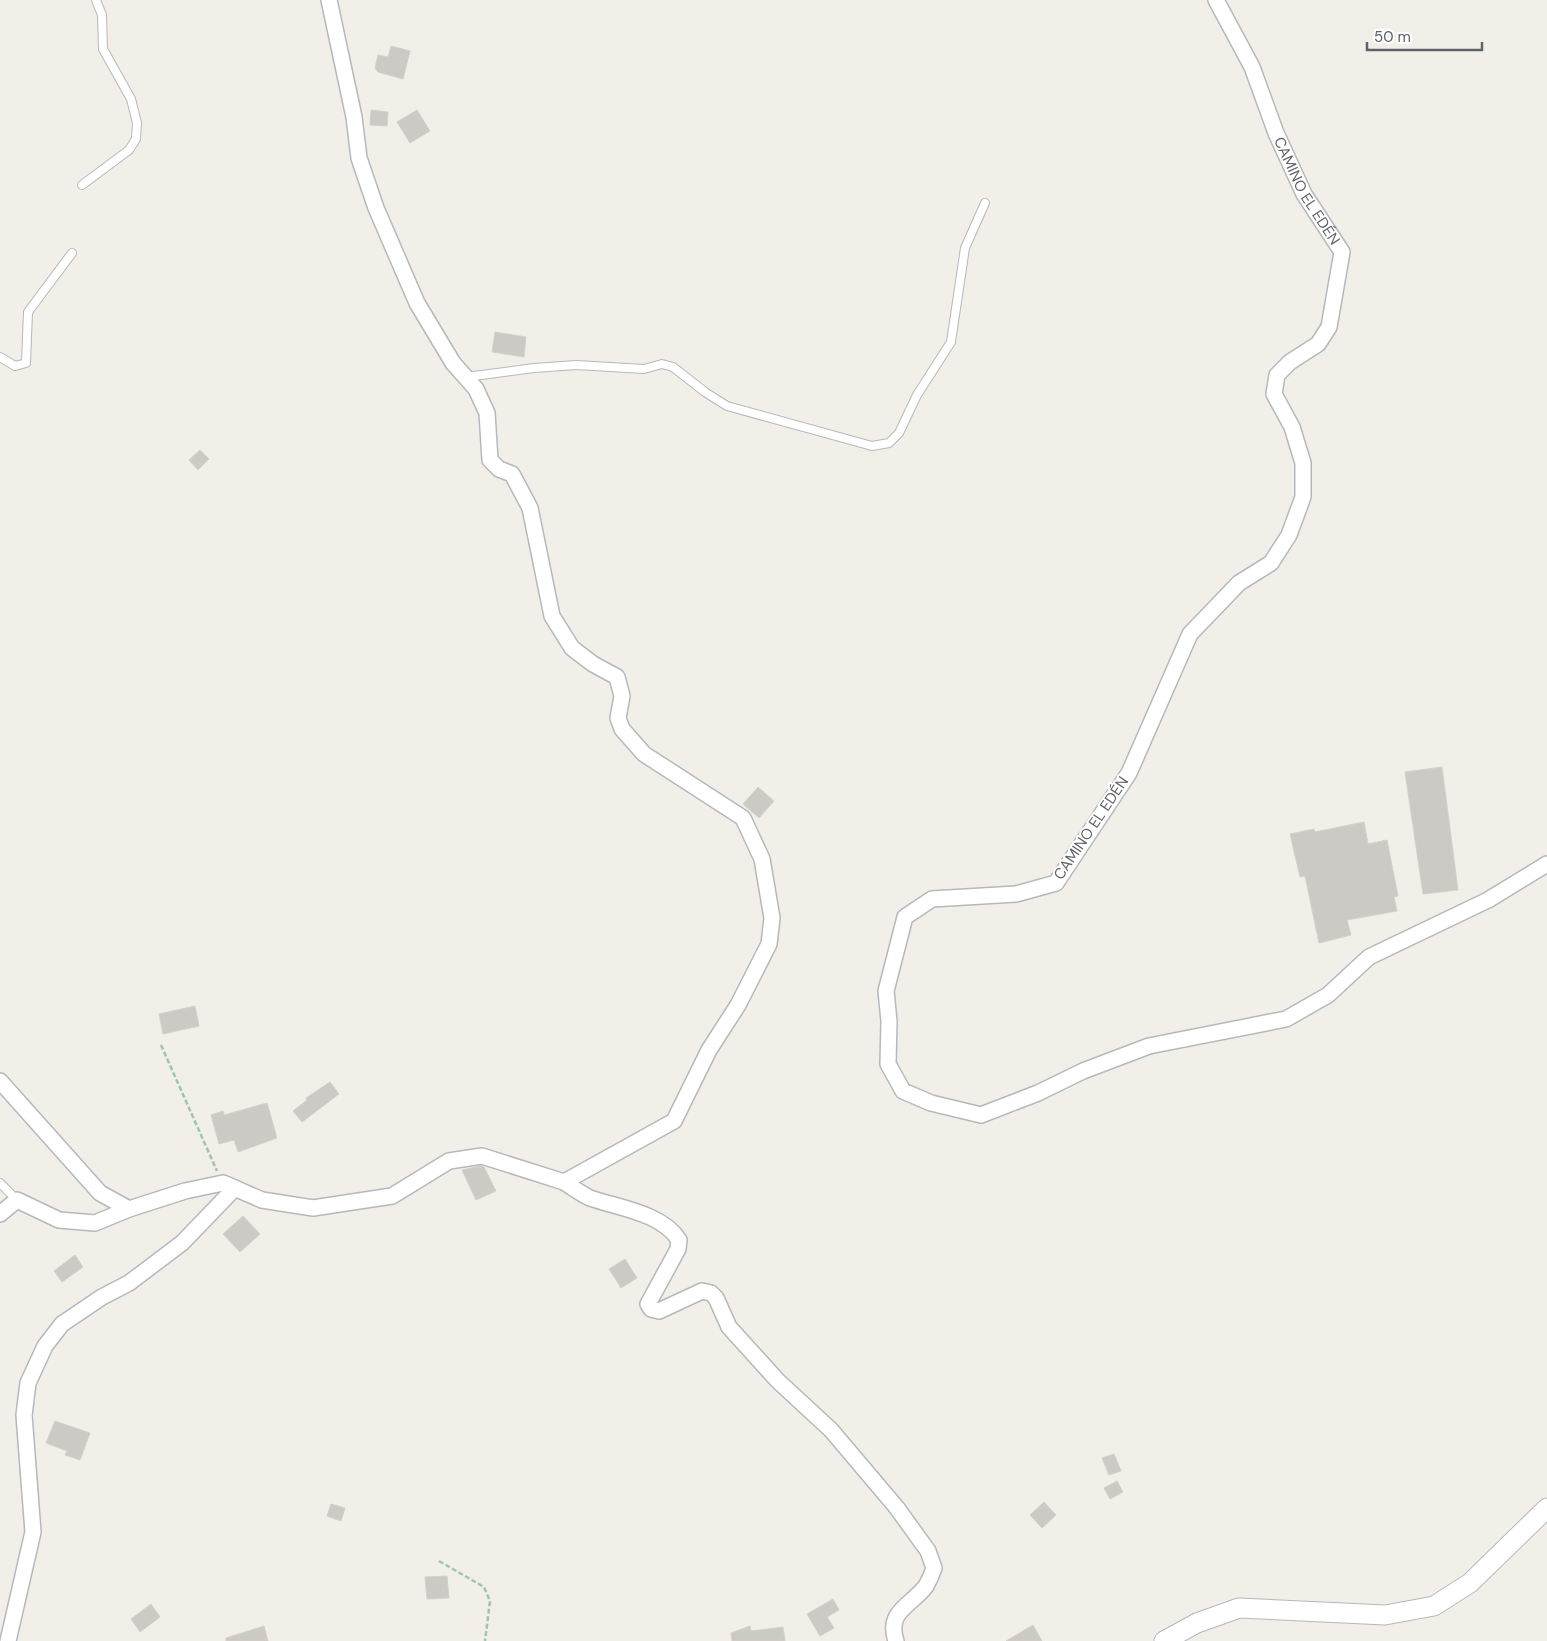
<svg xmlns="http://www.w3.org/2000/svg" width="1547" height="1641" font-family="'DM Sans',sans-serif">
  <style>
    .building { fill: #cccac5; stroke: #d6d1c6 }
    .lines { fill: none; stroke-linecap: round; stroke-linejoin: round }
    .service-casing { stroke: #b5b8bc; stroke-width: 10 }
    .minor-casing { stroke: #b5b8bc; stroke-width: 18 }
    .tertiary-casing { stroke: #b5b8bc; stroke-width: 21 }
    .path { stroke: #9cc7a9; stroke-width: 2.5; stroke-dasharray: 5 2.5; stroke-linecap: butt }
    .service { stroke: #fff; stroke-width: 8 }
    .minor { stroke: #fff; stroke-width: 15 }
    .tertiary { stroke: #fff; stroke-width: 19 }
    .labels { text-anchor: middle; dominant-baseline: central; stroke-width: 4; stroke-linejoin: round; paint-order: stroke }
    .street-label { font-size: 15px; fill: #5f6368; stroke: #fff }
  </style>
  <rect width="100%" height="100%" fill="#f1efe8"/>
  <path class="building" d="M391 46 410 51 403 79 378 72 375 68 378 55 388 57Z
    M371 110 388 112 387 126 370 125Z
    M417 110 430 131 410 143 397 122Z
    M495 332 526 337 524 357 492 352Z
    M200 450 209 459 198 470 189 460Z
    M1442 767 1458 890 1423 894 1405 772Z
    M758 787 774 801 759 818 743 804Z
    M1364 822 1368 844 1387 840 1398 896 1394 897 1397 911 1347 920 1351 935 1319 943 1305 876 1300 877 1290 834 1314 829 1315 832Z
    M195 1006 199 1026 163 1034 159 1014Z
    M330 1082 339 1094 302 1122 293 1111 307 1100 306 1098Z
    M267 1103 277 1138 238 1152 234 1140 219 1144 211 1115 223 1111 224 1115Z
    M481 1166 484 1167 496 1191 476 1200 462 1170Z
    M243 1216 260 1234 240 1252 223 1234Z
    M75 1255 83 1267 62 1282 54 1271Z
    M625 1259 637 1278 621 1288 609 1269Z
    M55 1421 90 1433 80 1460 65 1455 67 1451 46 1443Z
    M1114 1454 1121 1471 1109 1475 1102 1458Z
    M1117 1481 1123 1492 1110 1499 1104 1488Z
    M1044 1502 1056 1515 1042 1528 1030 1515Z
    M331 1504 345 1508 341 1521 327 1516Z
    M447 1576 449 1598 427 1599 425 1577Z
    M833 1599 839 1610 827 1617 834 1628 820 1636 807 1614Z
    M151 1604 160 1617 140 1632 131 1619Z
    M1033 1625 1042 1641H1006Z
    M264 1626 268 1641H226V1638Z
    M750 1626 751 1631 783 1627 785 1641H732L731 1633Z"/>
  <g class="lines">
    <g class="service-casing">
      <path id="service" d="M82 185 129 150 136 139 137 123 131 99 103 49 102 15 96 0
        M0 357 15 366 26 363 28 312 72 253
        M466 377 534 368 576 365 644 369 662 364 673 367 705 392 727 406 872 446 889 443 899 433 917 395 951 342 965 248 985 203
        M0 1183 17 1200"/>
    </g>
    <g class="minor-casing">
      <g id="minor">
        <path id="s1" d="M1216 0 1252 67 1276 133 1304 194 1342 252 1329 327 1318 344 1290 362 1277 375 1274 394 1292 427 1303 463V497L1289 535 1271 563 1239 583 1190 634 1129 773 1056 883 1016 894 932 899 905 917 886 991 889 1021 888 1064 903 1091 931 1103 981 1115 1038 1093 1083 1071 1149 1046 1286 1019 1328 995 1369 957 1488 900 1547 864"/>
        <path d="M0 1081 100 1193 129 1209 185 1191 223 1183 262 1200 313 1208 392 1196 449 1161 482 1156 564 1182 674 1121 709 1050 738 1005 769 944 772 918 762 859 743 818 644 754 622 729 618 718 622 696 617 677 593 664 572 648 552 616 530 508 512 474 499 469 490 460 487 413 476 389 453 363 417 303 376 208 359 158 354 117 329 0"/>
        <path d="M564 1182C572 1187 581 1194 590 1198 619 1208 662 1213 679 1240L678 1249 648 1304 651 1309 659 1311 702 1291 711 1293 716 1298 729 1327 778 1381 831 1430 897 1508 928 1551 934 1568C932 1574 929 1581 926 1586 911 1606 886 1611 896 1641"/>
        <path d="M0 1214 17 1200 59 1220 95 1223 129 1209"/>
        <path d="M8 1641 33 1532 24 1415 28 1383 45 1346 62 1324 102 1297 129 1283 182 1243 235 1188"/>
      </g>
    </g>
    <g class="tertiary-casing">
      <path id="tertiary" d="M1164 1641 1197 1623 1239 1608 1385 1615 1434 1606 1470 1583 1547 1508"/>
    </g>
    <path class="path" d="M161 1045 217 1171
      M439 1561 484 1587 490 1601 485 1641"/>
    <use href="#service" class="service"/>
    <use href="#minor" class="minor"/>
    <use href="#tertiary" class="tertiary"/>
  </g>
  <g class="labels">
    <g class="street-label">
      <text stroke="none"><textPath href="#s1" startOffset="212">CAMINO EL EDÉN</textPath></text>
      <text transform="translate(1091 828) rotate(-56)">CAMINO EL EDÉN</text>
    </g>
  </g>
  <path d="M1367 42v8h115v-8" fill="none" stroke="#5f6368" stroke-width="2.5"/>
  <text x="1374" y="42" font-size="15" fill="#5f6368" stroke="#ffffff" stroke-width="4" paint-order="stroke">50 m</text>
</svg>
